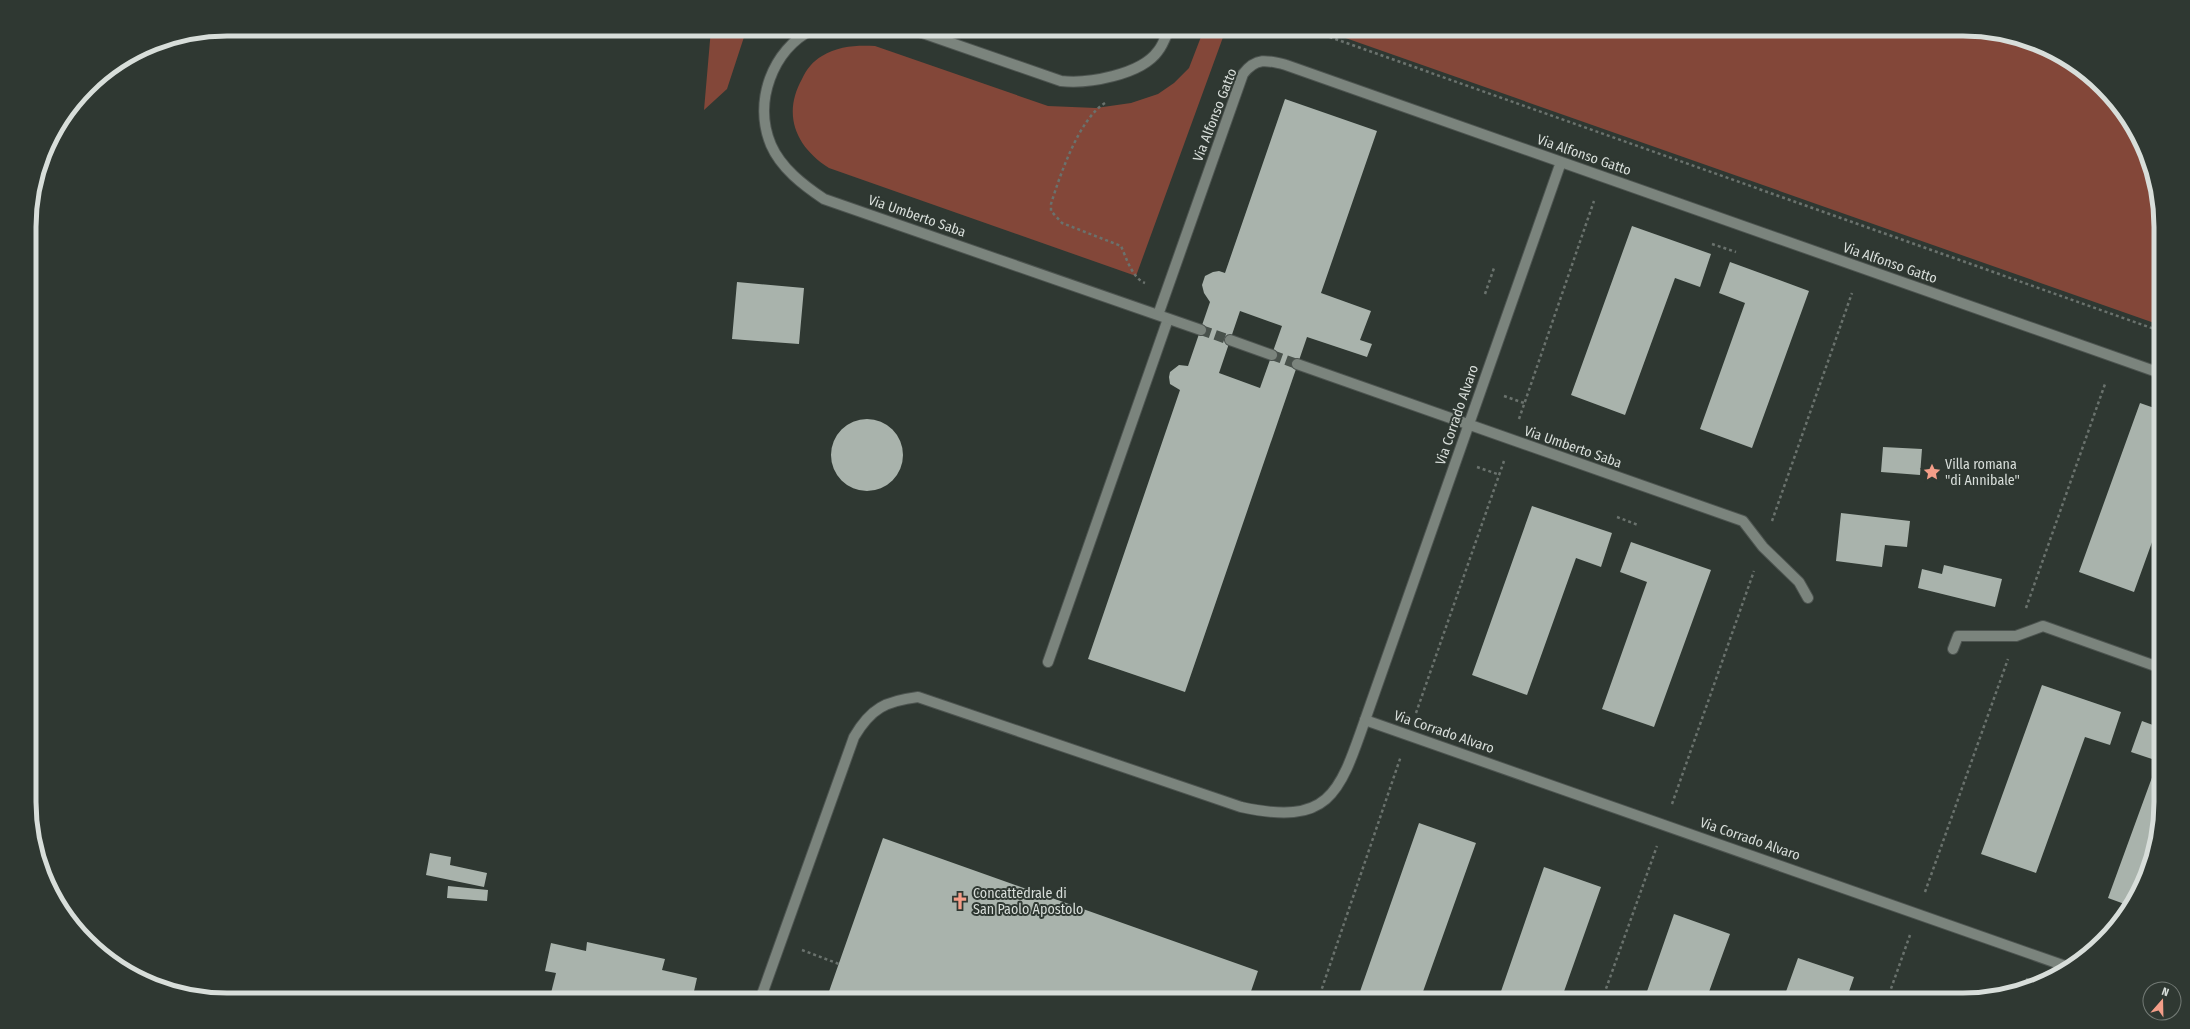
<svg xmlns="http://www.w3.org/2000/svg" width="2190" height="1029" font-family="'Fira Sans Condensed',sans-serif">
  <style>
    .green { fill: #834739 }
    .building { fill: #a9b3ac; fill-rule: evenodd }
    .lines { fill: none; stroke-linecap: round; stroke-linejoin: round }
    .minor-tunnel { stroke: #48514b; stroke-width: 10; stroke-dasharray: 10 5; stroke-linecap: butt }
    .service-casing { stroke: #4d5450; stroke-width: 12 }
    .minor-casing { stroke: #4d5450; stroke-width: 12 }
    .path { stroke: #6a726d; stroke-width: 2.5; stroke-dasharray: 3 3; stroke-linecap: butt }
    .service { stroke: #7b847d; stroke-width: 10 }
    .minor { stroke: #7b847d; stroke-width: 10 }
    .labels { text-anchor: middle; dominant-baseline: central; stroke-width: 4; stroke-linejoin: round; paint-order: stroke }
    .street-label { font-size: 14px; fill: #d8deda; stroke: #2f3832 }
    .poi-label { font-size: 14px; fill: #d8deda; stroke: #2f3832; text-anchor: start }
    .rim { fill: none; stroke: #d8deda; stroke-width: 5 }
  </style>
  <rect width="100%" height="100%" fill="#2f3832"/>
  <path class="green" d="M711 29H752L744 37 727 89 704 110Z
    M1204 29H1226L1136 276 829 168C796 147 782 115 802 79 806 70 813 61 822 56 838 46 857 45 875 46L1048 106 1096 108 1131 103 1158 94 1174 83 1189 68Z
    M1320 29H1963L2039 44 2084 70 2120 107 2146 152 2159 202 2160 325Z"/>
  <path class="building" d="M1285 99 1377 131 1321 293 1371 311 1360 340 1372 344 1367 357 1307 337 1185 692 1088 659 1180 390 1170 384 1169 377 1170 372 1179 365 1188 366 1210 302 1204 293 1202 285 1205 276 1213 272 1219 271 1225 273ZM1240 311 1282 326 1260 388 1219 373Z
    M1632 226 1711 254 1700 287 1675 278 1625 415 1571 395Z
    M1730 262 1809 291 1752 448 1700 429 1745 303 1719 293Z
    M737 282 804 288 799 344 732 339Z
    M2140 403 2160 410V520L2134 592 2079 572Z
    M831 455a36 36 0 1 1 72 0a36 36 0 1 1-72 0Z
    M1883 447 1922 449 1920 475 1881 472Z
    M1532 506 1612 533 1601 567 1576 558 1527 695 1472 675Z
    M1841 513 1910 521 1907 547 1885 545 1882 567 1836 561Z
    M1631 542 1711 570 1654 727 1602 709 1647 582 1620 572Z
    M1944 565 2002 579 1995 607 1918 588 1922 569 1942 574Z
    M2042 685 2121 712 2110 745 2085 737 2036 873 1981 854Z
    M2142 721 2161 728V802L2146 878 2130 906 2108 898 2158 761 2131 752Z
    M1419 823 1476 843 1420 1000H1357Z
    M883 838 1258 971 1248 1000H826Z
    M430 853 451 857 450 865 487 873 484 887 426 875Z
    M1544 867 1601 887 1561 1000H1498Z
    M448 886 488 890 487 901 447 898Z
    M1674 914 1730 934 1706 1000H1644Z
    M587 942 665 959 662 970 697 978 692 1000H564L550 997 556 973 545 971 551 943 586 951Z
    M1798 958 1854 977 1846 1000H1783Z"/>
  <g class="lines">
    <path class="minor-tunnel" d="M1201 330 1230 340
      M1272 355 1297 364"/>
    <g class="service-casing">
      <path id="service" d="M1048 662 1168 319
        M760 1000 854 737C871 708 886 701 918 697L1241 807C1329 826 1339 795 1365 720"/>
    </g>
    <g class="minor-casing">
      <path id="minor" d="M813 29C772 50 753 102 771 145 781 168 803 185 824 199L1201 330
        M911 29 1061 81C1087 84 1141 75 1158 51 1163 45 1166 36 1169 29
        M1561 162 1365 720 2071 968
        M1158 315 1243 74C1256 57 1267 60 1286 65L2160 373
        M1230 340 1272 355
        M1297 364 1743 521 1763 547 1799 582 1808 598
        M1953 649 1958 636H2016L2043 626 2161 668"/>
    </g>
    <path class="path" d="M1307 29 2160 331
      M1105 103C1079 119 1060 175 1051 204V211L1062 223 1121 246C1126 257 1132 278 1145 283
      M1712 244 1736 252
      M1485 294 1494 268
      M1504 396 1524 403
      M1519 419 1594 201
      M1477 467 1500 475
      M1617 517 1638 525
      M1772 521 1852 293
      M2026 608 2105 384
      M1416 713 1504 461
      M1672 804 1754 571
      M1925 892 2008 659
      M802 950 839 964
      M2026 979 2038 984
      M1318 1000 1401 756
      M1602 1000 1657 846
      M1887 1000 1910 935"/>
    <use href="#service" class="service"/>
    <use href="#minor" class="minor"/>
  </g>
  <defs>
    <g id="sight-bare" transform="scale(1.38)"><path d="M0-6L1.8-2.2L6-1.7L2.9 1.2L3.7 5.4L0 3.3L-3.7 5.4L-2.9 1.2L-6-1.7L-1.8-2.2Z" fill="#f49e89" stroke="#2f3832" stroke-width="2.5" paint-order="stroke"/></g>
    <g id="church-bare" transform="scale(1.38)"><path d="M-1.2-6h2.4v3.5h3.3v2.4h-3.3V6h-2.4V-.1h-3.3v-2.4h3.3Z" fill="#f49e89" stroke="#2f3832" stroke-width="2.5" paint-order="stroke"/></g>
  </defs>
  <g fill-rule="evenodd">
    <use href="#sight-bare" x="1932" y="472"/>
    <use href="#church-bare" x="960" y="901"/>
  </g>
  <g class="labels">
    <g class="street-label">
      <text transform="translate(1215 115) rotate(-69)">Via Alfonso Gatto</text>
      <text transform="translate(1584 155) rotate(19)">Via Alfonso Gatto</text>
      <text transform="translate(917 216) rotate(19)">Via Umberto Saba</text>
      <text transform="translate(1890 263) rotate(19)">Via Alfonso Gatto</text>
      <text transform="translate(1457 415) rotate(-71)">Via Corrado Alvaro</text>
      <text transform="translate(1573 447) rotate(19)">Via Umberto Saba</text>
      <text transform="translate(1444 732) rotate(19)">Via Corrado Alvaro</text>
      <text transform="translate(1750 839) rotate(19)">Via Corrado Alvaro</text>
    </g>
    <g class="poi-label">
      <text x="1945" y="464">Villa romana<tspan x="1945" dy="16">"di Annibale"</tspan></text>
      <text x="973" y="893">Concattedrale di<tspan x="973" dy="16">San Paolo Apostolo</tspan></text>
    </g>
  </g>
  <path d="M0 0H2190V1029H0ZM227 36H1963A191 191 0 0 1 2154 227V802A191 191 0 0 1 1963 993H227A191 191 0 0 1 36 802V227A191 191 0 0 1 227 36Z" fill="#2f3832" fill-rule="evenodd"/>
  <path class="rim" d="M227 36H1963A191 191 0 0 1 2154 227V802A191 191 0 0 1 1963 993H227A191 191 0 0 1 36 802V227A191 191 0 0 1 227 36Z"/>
  <g transform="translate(2162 1001) rotate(20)"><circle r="19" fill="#2f3832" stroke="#737a75"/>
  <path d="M0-3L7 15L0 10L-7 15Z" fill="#f49e89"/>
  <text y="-6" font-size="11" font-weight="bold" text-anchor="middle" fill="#d8deda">N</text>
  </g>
</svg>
